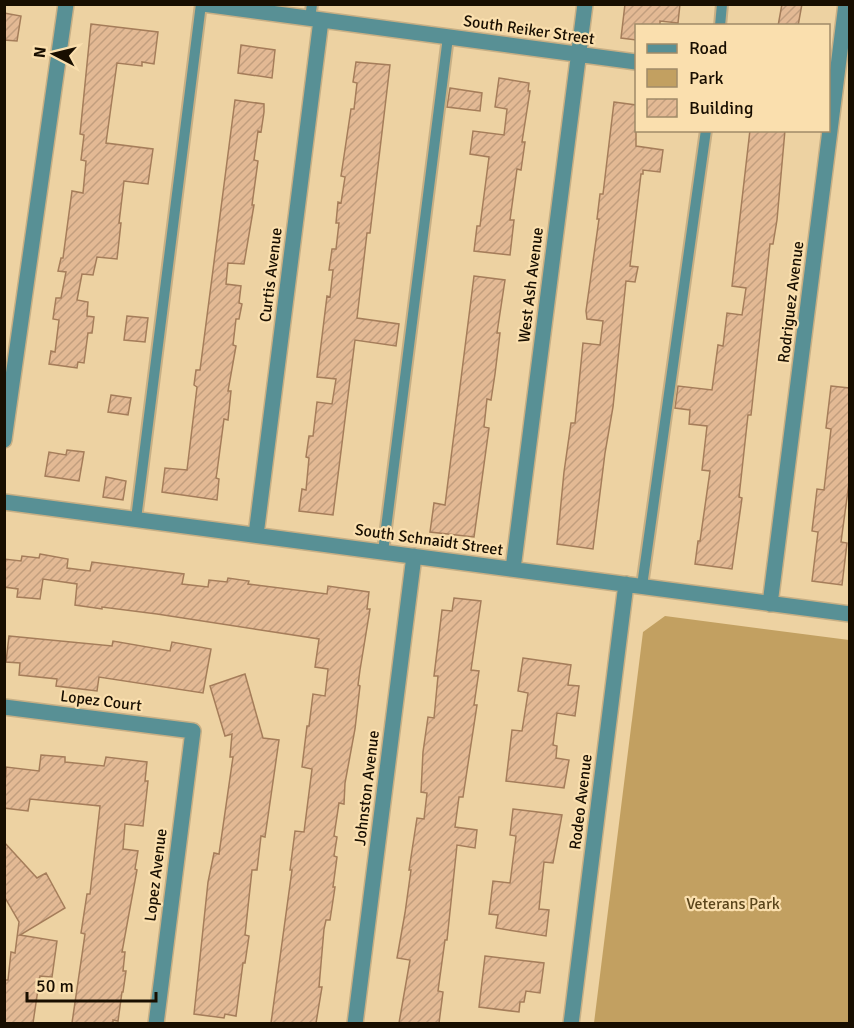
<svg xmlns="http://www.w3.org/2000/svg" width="854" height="1028" font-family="Signika,sans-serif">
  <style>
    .green { fill: #c2a061 }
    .building { fill: url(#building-hatch); stroke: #a57d5a; stroke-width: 1.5 }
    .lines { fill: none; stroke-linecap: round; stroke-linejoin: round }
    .lane-casing { stroke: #c7af85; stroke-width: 14 }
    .street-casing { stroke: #c7af85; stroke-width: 18 }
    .lane { stroke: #589095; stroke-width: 10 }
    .street { stroke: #589095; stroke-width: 15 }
    .labels { text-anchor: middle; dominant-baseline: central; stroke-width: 4.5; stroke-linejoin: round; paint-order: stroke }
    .street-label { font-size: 16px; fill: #180e00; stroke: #fadfae }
    .park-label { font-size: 16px; fill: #5b461c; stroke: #fadfae }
  </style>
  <defs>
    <pattern id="building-hatch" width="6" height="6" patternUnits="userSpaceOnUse" patternTransform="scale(1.5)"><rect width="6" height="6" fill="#e3b994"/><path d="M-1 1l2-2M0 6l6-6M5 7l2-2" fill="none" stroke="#c29e7e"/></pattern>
  </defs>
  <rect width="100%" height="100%" fill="#edd2a2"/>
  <path class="green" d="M665 616 849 640V1023H594L643 632Z"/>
  <path class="building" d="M625 4H680L678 23 660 21V26H636V40L621 38Z
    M782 4H802L798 26H778Z
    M4 13 21 16 17 41 4 40Z
    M91 24 158 32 154 64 142 62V66L117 63 106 143 153 149 148 184 124 181 119 223H121L117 259 97 257 93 275 82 274 77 300 88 302 87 316 94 317 92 333H88L84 363 78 362 77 368 49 364 51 351 55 352 59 320 53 319 56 298H61L66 272 58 271 61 258H63L72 191 83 193 86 161 81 160 84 135 80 134Z
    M241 45 275 50 272 78 238 73Z
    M356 62 390 65 370 233H367L357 318 399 324 396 346 355 340 333 515 299 511 302 489 306 490 309 458 306 457 309 436H313L317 402 332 404 336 379 317 377 327 296 330 297 333 270H329L332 249H336L339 223H336L338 202 341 203 345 177 341 176 344 156 351 109H354L357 83 353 82Z
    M499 78 529 83 528 91H530L522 142H525L521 170 517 169 510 220H514L510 255 474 251 477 226H480L489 157 470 154 473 131 504 135 507 109 495 107Z
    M450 88 482 93 480 111 447 107Z
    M235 100 264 104V112L261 132 258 131 254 160 258 161 252 205H254L244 264 228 263 226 284 241 286 239 303 242 304 239 319H236L233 345 236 346 228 391H231L228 420 224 419 217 472 216 478 219 479 217 500 162 492 165 468 187 470 197 387 194 385 196 370H200Z
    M614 102 636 105V146L663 150 660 172 643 170V174H641L630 266 638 267 635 282 626 281 613 407 605 453 593 549 557 544 564 472 571 423H575L583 343 600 345 603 321 587 319 586 311 599 219H597L600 194H603Z
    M750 130H785L777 220 773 244H770L751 415H748L739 497 742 498 732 569 695 564 698 541H700L710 471 702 470 707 426 689 424 690 410 675 408 678 386 712 390 718 345 723 346 727 313 742 315 746 288 732 286Z
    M474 276 505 280 497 333H500L495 374 491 400 487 399 484 427 489 428 474 537 430 532 434 503 445 505Z
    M127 316 148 318 145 342 124 340Z
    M831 386 849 388V483L841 542 847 543 842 585 812 581 818 532 812 531 817 489 824 490 831 429 826 428Z
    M111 395 131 398 128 415 108 412Z
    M67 450 84 452 79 481 45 476 49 452 66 455Z
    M106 477 126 481 123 500 103 497Z
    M40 554 68 559 67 568 90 571 92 562 184 574 182 584 208 587 209 580 227 582 228 578 249 581 248 584 327 594 328 586 369 592 367 609H370L360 670 358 685 360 686 355 729 345 783 344 804 339 803 334 836 337 837 334 856 337 857 333 887H335L330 920H326L324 929 319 987H322L316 1023H271L292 870H290L295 831 304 832 312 769 302 767 307 726H309L313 694 325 696 328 669 315 667 319 639 157 614 102 607V609L75 605 77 584 43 579 40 599 17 597 18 589 4 587V559L21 561 22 556 39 558Z
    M454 598 481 601 471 670 479 671 474 705H477L463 797H459L455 827 477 830 475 848 457 845 447 940H445L438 991 443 992 439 1023H399L410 960 397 958 405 913 411 870H409L417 818 424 819 427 793 421 792 423 752 428 717 434 718 438 676H434L442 610 452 611Z
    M9 636 112 646 113 641 170 651 172 642 211 649 203 693 99 677 97 691 56 686 57 679 19 675 20 663 6 662Z
    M523 658 571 665 568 685 579 686 575 716 557 713 553 745 557 746 556 758 569 760 564 788 506 781 512 730 522 731 528 693 518 691Z
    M245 674 263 738 279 740 265 837 261 836 257 870H252L245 935 249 936 245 963H243L236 1016 225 1014 224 1018 194 1014 208 882 214 853 219 854 233 757H230L232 734 225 736 210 686Z
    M41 755 65 757V762L104 766 106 757 147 762 145 781H148L143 826 125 824 123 849 138 851 135 869 137 870 122 952H125L123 971H126L123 992H122L118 1021 113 1020V1023H72L85 934 81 933 87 894H90L100 806 30 799 28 811 4 808 6 767 39 771Z
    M513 809 562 815 553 863 544 862 539 909 549 910 546 936 496 928 498 915 489 914 493 881 510 883 516 836 510 835Z
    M4 842 37 878 46 873 65 908 20 935 57 941 52 977 40 976 33 1023H4V980H8L11 952 15 953 19 922 4 896Z
    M485 956 544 963 540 993 526 991 524 1002H520L519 1012 479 1007Z"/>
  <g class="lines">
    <g class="lane-casing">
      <path id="lane" d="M310 19 312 4
        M720 26 722 4
        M136 519 201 4
        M383 552 448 37
        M642 586 706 130"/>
    </g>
    <g class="street-casing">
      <path id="street" d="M203 4 636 62
        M4 440 66 4
        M4 502 850 614
        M256 535 321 20
        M513 569 585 4
        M770 604 846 4
        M4 707 193 731 156 1024
        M355 1024 414 556
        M571 1024 626 584"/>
    </g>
    <use href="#lane" class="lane"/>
    <use href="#street" class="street"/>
  </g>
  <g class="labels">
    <g class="street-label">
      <text transform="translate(529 30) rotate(8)">South Reiker Street</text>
      <text transform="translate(271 275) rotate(-83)">Curtis Avenue</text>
      <text transform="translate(531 285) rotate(-83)">West Ash Avenue</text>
      <text transform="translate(791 302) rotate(-83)">Rodriguez Avenue</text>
      <text transform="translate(429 540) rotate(8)">South Schnaidt Street</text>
      <text transform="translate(101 701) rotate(7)">Lopez Court</text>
      <text transform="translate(367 788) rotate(-83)">Johnston Avenue</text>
      <text transform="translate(581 802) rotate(-83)">Rodeo Avenue</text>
      <text transform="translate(156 875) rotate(-83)">Lopez Avenue</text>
    </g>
    <g class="park-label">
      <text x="733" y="904">Veterans Park</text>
    </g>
  </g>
  <rect width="854" height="1028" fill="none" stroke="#180e00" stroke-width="12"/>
  <rect x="635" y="24" width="195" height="108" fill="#fadfae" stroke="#a08b68" stroke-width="1.5"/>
  <rect x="647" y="44" width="30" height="9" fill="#589095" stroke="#a08b68" stroke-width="1.5"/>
  <text x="689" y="54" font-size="18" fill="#180e00">Road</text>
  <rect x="647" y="69" width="30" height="18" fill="#c2a061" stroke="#a08b68" stroke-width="1.5"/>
  <text x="689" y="84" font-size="18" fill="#180e00">Park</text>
  <rect x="647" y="99" width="30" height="18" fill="url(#building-hatch)" stroke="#a08b68" stroke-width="1.5"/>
  <text x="689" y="114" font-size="18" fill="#180e00">Building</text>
  <g transform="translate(54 54) rotate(277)" stroke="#fadfae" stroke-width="4.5" paint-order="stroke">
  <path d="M0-4.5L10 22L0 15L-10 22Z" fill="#180e00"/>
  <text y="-9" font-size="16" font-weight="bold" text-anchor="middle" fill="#180e00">N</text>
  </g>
  <path d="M27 992v9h129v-9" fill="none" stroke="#180e00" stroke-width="3"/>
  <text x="36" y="992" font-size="18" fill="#180e00" stroke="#fadfae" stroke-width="4.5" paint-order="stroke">50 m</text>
</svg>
